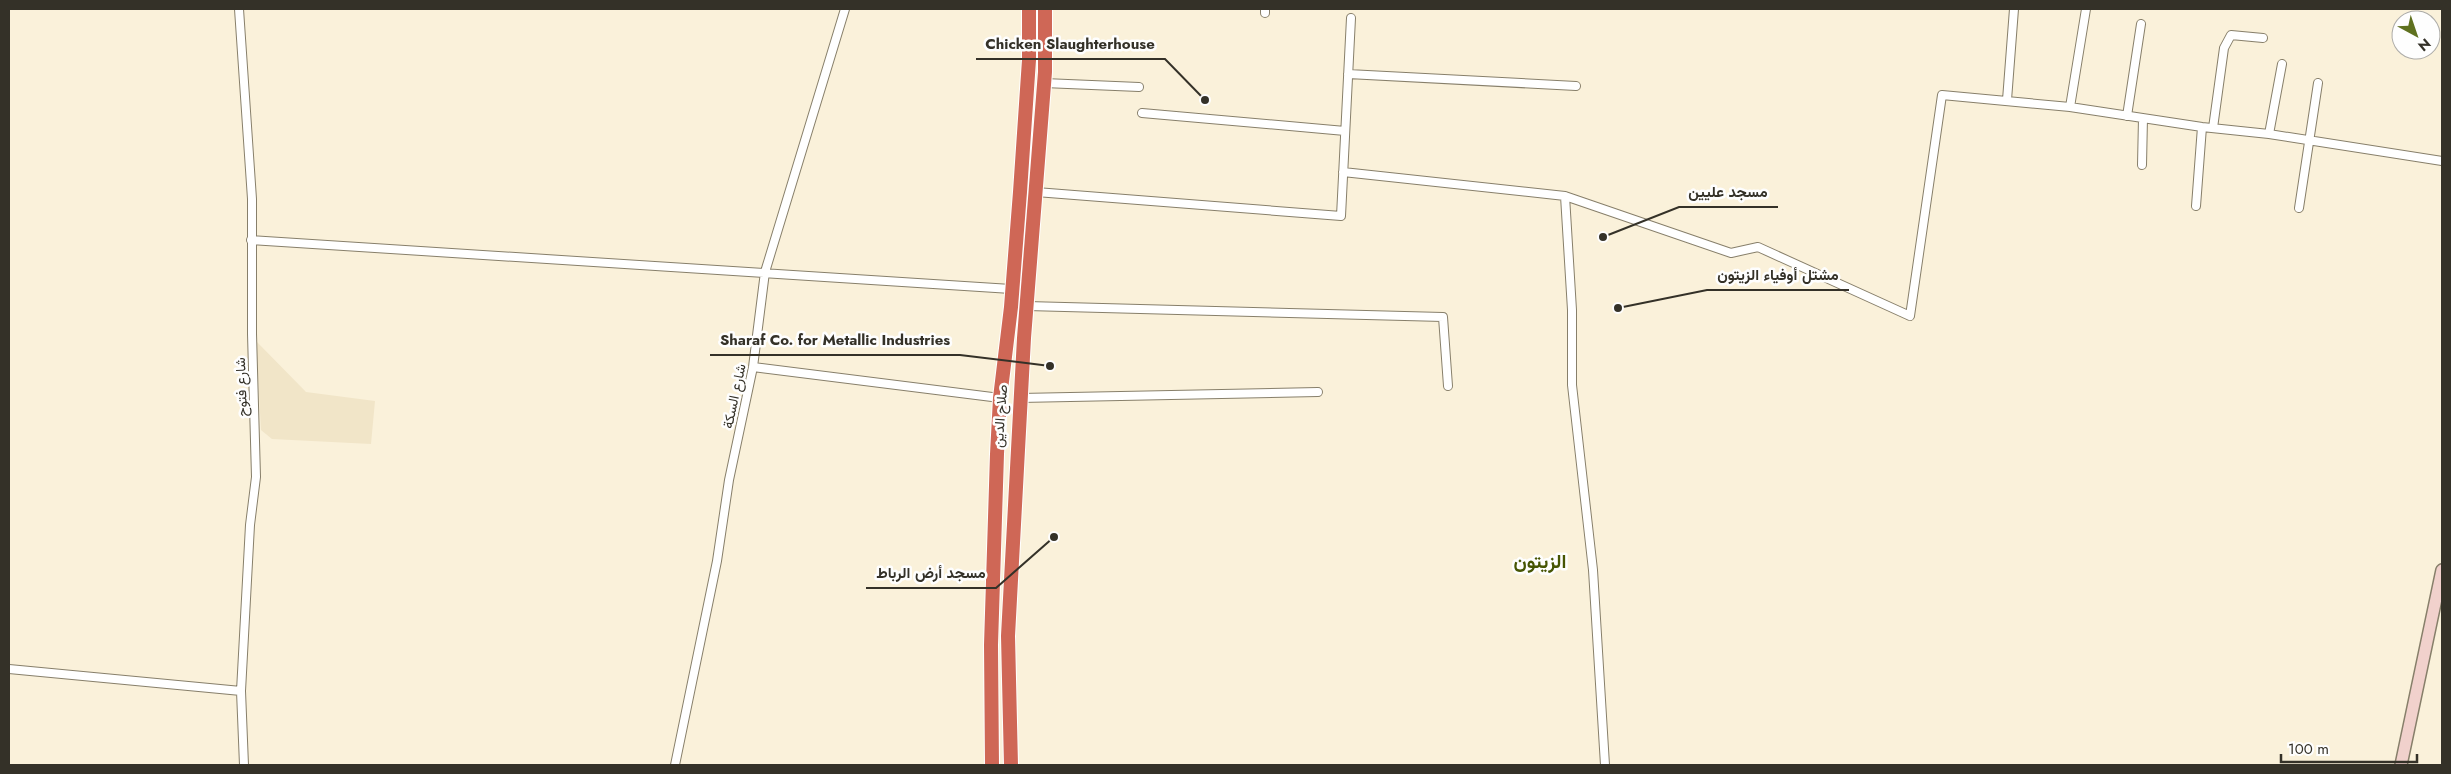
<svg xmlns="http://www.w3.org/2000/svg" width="2451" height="774" font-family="Jost,Vazirmatn,sans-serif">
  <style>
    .built { fill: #f1e5c8 }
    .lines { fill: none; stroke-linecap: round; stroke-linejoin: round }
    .street-casing { stroke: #877f6a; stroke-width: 10 }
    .secondary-casing { stroke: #877f6a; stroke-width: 14 }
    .highway-casing { stroke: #fff; stroke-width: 16 }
    .street { stroke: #fff; stroke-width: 8 }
    .secondary { stroke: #f1d1cc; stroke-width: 11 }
    .highway { stroke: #cf6756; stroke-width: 14 }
    .labels { text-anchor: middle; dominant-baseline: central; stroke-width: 5; stroke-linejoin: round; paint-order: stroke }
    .street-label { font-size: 14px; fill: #343128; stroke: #fefefe }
    .district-label { font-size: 19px; font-weight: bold; fill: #465503; stroke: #fefefe }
    .leader { fill: none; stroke: #343128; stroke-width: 2 }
    .callout-dot { fill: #343128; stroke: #fefefe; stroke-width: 2 }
    .callout-label { font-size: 15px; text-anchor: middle; font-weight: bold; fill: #343128; stroke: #fefefe; stroke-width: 5; stroke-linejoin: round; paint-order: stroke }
  </style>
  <rect width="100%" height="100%" fill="#faf1da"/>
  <path class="built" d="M256 341 306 392 375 401 371 444 272 439 261 430Z"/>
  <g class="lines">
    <g class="street-casing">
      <path id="street" d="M239 9 252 199V334L256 477 250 525 241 691 244 765
        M1265 13V9
        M1348 74 1576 86
        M1044 83 1139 87
        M2007 100 2014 9
        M2070 107 2086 9
        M1142 113 1345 131
        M2127 116 2141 24
        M2213 128 2224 48 2231 35 2263 38
        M2269 134 2282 64
        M2142 165 2143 118
        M1343 172 1565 196 1731 253 1758 247 1910 316 1942 95 2070 107 2202 127 2269 134 2442 161
        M1036 192 1341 216 1351 18
        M1565 196 1572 310V385L1593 570 1605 765
        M2196 206 2202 127
        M2299 208 2318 83
        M251 240 1011 289
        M1027 306 1443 317 1448 386
        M753 367 1000 398
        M1020 398 1318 392
        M9 669 241 691
        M675 765 717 561 729 480 753 367 765 272 845 9"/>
    </g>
    <g class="secondary-casing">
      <path id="secondary" d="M2401 765 2442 570"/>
    </g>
    <g class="highway-casing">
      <path id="highway" d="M992 765 991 645 997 454 1000 398 1011 307 1020 192 1029 60V9
        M1011 765 1008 636 1024 338 1045 72V9"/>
    </g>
    <use href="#street" class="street"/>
    <use href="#secondary" class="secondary"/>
    <use href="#highway" class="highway"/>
  </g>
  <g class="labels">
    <g class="street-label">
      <text transform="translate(241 387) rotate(-92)">شارع فتوح</text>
      <text transform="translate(734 396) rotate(-78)">شارع السكة</text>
      <text transform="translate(1000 416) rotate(-86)">صلاح الدين</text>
    </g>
    <g class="district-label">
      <text x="1540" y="561">الزيتون</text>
    </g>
  </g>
  <path class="leader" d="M1205 100L1165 59H976M1603 237L1679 207H1778M1618 308L1707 290H1849M1050 366L960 355H710M1054 537L996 588H866"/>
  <g class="callout-dot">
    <circle cx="1205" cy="100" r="5"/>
    <circle cx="1603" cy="237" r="5"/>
    <circle cx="1618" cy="308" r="5"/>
    <circle cx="1050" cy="366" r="5"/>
    <circle cx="1054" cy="537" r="5"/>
  </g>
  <g class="callout-label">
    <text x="1070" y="49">Chicken Slaughterhouse</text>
    <text x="1728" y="197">مسجد عليين</text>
    <text x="1778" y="280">مشتل أوفياء الزيتون</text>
    <text x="835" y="345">Sharaf Co. for Metallic Industries</text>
    <text x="931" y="578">مسجد أرض الرباط</text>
  </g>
  <rect width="2451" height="774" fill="none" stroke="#343128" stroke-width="20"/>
  <g transform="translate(2416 35) rotate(140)"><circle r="24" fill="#fefefe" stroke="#adaca8"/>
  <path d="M0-4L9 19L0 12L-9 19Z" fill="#5f711f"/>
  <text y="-8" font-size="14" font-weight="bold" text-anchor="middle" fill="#343128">N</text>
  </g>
  <path d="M2281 754v8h136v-8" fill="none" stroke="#343128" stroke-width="2.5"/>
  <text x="2288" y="754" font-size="15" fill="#343128" stroke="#fefefe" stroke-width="4" paint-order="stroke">100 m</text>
</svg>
